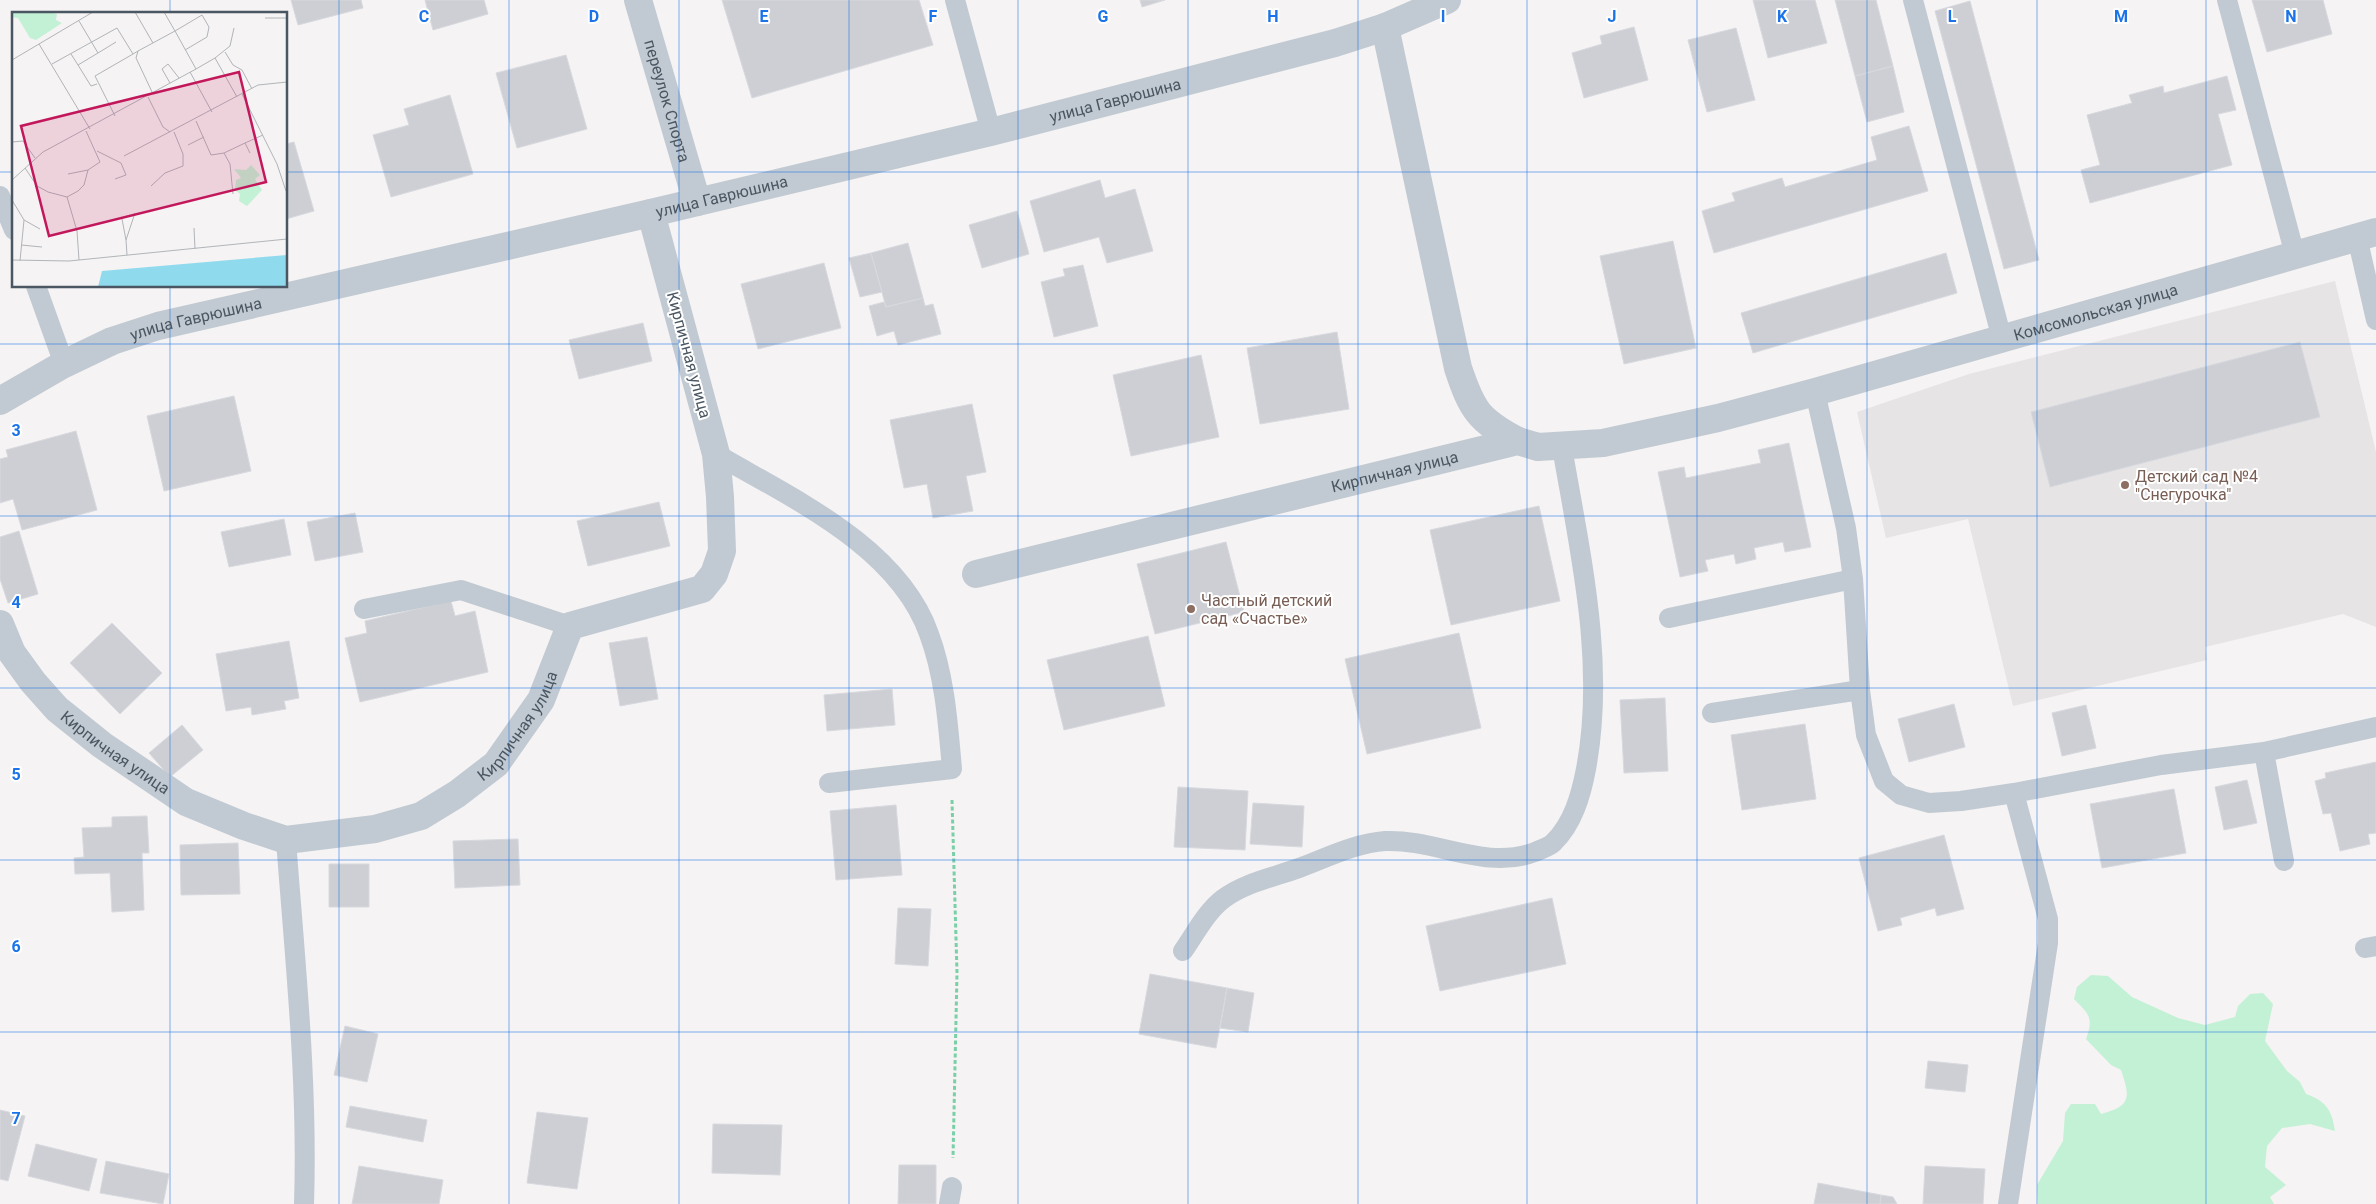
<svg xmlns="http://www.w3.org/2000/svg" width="2376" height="1204" font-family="Roboto,sans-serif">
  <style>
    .education { fill: #e6e4e5 }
    .green { fill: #c3f1d5 }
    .building { fill: #cdcfd5; stroke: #d7d9de }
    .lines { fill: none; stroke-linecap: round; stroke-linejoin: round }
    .path { stroke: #7ad0a6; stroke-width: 3; stroke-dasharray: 4 2.5; stroke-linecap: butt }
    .lane { stroke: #c1cad2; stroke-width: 20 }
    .street { stroke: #c1cad2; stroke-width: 28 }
    .grid { fill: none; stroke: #1a73e8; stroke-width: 1; stroke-opacity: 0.55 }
    .education-dot { fill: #8d6e63; stroke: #fff; stroke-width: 2 }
    .labels { text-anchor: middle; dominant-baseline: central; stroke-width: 4; stroke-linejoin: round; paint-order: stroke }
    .street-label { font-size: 16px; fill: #4a5661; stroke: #fff }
    .education-label { font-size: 16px; fill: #785e54; stroke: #fff; text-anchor: start }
    .inset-road { fill: none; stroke: #b1b4b9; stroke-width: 1 }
    .view { fill: #c2185b; fill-opacity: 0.15; stroke: #c2185b; stroke-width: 2.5 }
    .inset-edge { fill: none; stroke: #4a5661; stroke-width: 2.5 }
    .grid-label { font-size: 16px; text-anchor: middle; font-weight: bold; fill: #1a73e8; stroke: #fff; stroke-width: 4; stroke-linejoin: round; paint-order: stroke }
  </style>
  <rect width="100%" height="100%" fill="#f5f3f3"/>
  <path class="education" d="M2335 281 2376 452V627L2343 614 2205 647 2207 660 2013 706 1968 519 1886 538 1857 412 1969 374Z"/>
  <path class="green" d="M2091 975 2108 976 2132 997 2178 1018 2205 1025 2235 1017 2238 1006 2250 994 2263 993 2273 1004 2265 1041 2287 1071 2300 1082 2306 1094C2326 1101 2332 1110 2335 1131L2310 1124 2282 1128 2267 1146 2265 1167 2286 1185 2270 1197 2274 1204H2038L2037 1185 2063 1141 2065 1113 2071 1104H2095L2101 1114C2132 1106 2130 1097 2121 1070L2111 1065 2086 1039C2094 1018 2089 1014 2074 999L2077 987Z"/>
  <path class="building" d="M291 0H361L363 8 298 25Z
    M425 0H484L488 14 433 30Z
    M722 0H919L933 45 752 98Z
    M1140 0H1165L1142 7Z
    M1753 0H1815L1827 43 1768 58Z
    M1835 0H1876L1893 66 1855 76Z
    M2252 0H2323L2332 34 2267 52Z
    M1970 1 2039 260 2004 269 1935 11Z
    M1634 27 1648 80 1584 98 1572 53 1602 44 1600 36Z
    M1736 28 1755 100 1707 112 1688 40Z
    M566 55 587 129 517 148 496 73Z
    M1893 66 1904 112 1867 122 1855 76Z
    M2227 76 2236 110 2218 114 2232 165 2090 203 2081 170 2100 165 2087 115 2132 103 2129 95 2163 86 2164 93Z
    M450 95 473 174 391 197 373 135 409 125 404 109Z
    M1909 126 1928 191 1714 253 1702 211 1735 201 1732 193 1782 178 1785 187 1877 160 1871 137Z
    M294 142 314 211 286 219V144Z
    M1100 180 1105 198 1135 189 1153 251 1107 263 1099 237 1044 252 1030 201Z
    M1017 211 1029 254 982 268 969 225Z
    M1673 241 1696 348 1624 364 1600 256Z
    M908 243 923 298 886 307 871 253Z
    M871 253 882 292 860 297 849 258Z
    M1946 253 1957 293 1753 353 1741 313Z
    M824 263 841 328 758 349 741 284Z
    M1083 265 1098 326 1054 337 1041 282 1065 276 1063 269Z
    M923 298 925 306 933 304 941 334 898 345 894 331 877 336 869 306 884 302 886 307Z
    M643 323 652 361 579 379 569 340Z
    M1337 332 1349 409 1260 424 1247 348Z
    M2300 342 2320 417 2050 487 2031 412Z
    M1201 355 1219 437 1131 456 1113 375Z
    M234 396 251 471 164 491 147 416Z
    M972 404 986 472 966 476 973 511 933 518 927 484 904 488 890 420Z
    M76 431 97 510 22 530 13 499 0 503V459L8 457 6 450Z
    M1789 443 1811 547 1785 552 1783 542 1754 548 1756 559 1736 564 1734 554 1705 560 1708 571 1680 577 1658 472 1684 467 1686 478 1761 463 1758 450Z
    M659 502 670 546 588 566 577 521Z
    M1539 506 1560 601 1451 625 1430 530Z
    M355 513 363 552 315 561 307 522Z
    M284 519 291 555 229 567 221 532Z
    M19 531 38 594 8 603 0 579V537Z
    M1226 542 1244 612 1155 634 1137 564Z
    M451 601 455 616 475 611 488 672 360 702 345 638 367 633 365 621Z
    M112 623 162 673 120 714 70 663Z
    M1459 633 1481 728 1367 754 1345 659Z
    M1148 636 1165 706 1064 730 1047 660Z
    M647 637 658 699 620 706 609 643Z
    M289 641 299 698 284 701 286 709 252 715 251 707 226 711 216 654Z
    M892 689 895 725 827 731 824 695Z
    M1665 698 1668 771 1624 773 1620 700Z
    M1954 704 1965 747 1909 762 1898 719Z
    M2086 705 2096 748 2062 756 2052 713Z
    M1805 724 1816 799 1742 810 1731 735Z
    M182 725 203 750 170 777 149 753Z
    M2376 762V833L2368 834 2370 844 2340 851 2331 813 2323 814 2315 781 2326 778 2325 773Z
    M2247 780 2257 823 2224 830 2215 787Z
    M1178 787 1248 791 1245 850 1174 847Z
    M2174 789 2186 853 2102 868 2090 804Z
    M1253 803 1304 806 1302 847 1250 844Z
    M896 805 902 875 836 880 830 811Z
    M147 816 149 853H142L144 910 112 912 110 873 75 874 74 858 84 857 82 828 112 827V817Z
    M1944 835 1964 909 1937 916 1935 908 1900 918 1902 925 1878 931 1859 858Z
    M518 839 520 885 455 888 453 841Z
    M238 843 240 894 181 895 180 845Z
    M329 864H369V907H329Z
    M1552 898 1566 964 1440 991 1426 926Z
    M898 908 931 909 928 966 895 964Z
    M1150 974 1227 988 1216 1048 1139 1034Z
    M1227 988 1254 993 1248 1032 1220 1028Z
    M345 1026 378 1034 367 1082 334 1075Z
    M1928 1061 1968 1065 1965 1092 1925 1088Z
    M350 1106 427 1120 423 1142 346 1127Z
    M0 1110 25 1116 8 1181 0 1179Z
    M537 1112 588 1118 577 1189 527 1183Z
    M713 1124 782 1125 780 1175 712 1173Z
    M36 1144 97 1159 89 1191 28 1176Z
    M106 1161 169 1174 163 1204 100 1193Z
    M899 1165H936V1204H898Z
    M359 1166 443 1180 439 1204H352Z
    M1925 1166 1985 1169 1983 1204H1923Z
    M1818 1183 1881 1195 1880 1204H1814Z
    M1881 1195 1893 1197 1897 1204H1880Z"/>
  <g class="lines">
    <path class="path" d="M952 800 957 973 953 1158"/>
    <path class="lane" d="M955 0 991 132
      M1913 0 2002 339
      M2227 0 2295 255
      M0 196 14 230
      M2357 237 2376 320
      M36 286 64 364
      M1815 392 1846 528 1853 579 1860 690 1866 735 1884 781 1901 795 1929 803 1961 801 2014 793 2048 919V943L2008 1204
      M716 454C791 498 898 546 929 634 945 677 948 724 952 769L829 783
      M364 609 461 590 570 626
      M1669 618 1853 579
      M1712 713 1860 690
      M2014 793 2161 765 2264 752
      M286 840C295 961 308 1082 304 1204
      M2284 861 2264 752 2376 727
      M2365 948 2376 946
      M1183 951C1195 934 1206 912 1223 899 1244 883 1274 877 1299 868 1326 858 1356 843 1385 841 1436 839 1485 871 1535 852 1541 849 1549 847 1553 843 1573 824 1581 795 1586 769 1606 662 1580 553 1562 447
      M949 1204 952 1187"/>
    <g class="street">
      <path id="s1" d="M638 0 697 202"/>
      <path d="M1385 27 1458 368C1472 410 1478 420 1518 441"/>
      <path id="s2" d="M0 401 64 364 112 341 158 326 651 213 991 132 1335 43 1385 27 1447 0"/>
      <path id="s3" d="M976 574 1518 441 1538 447 1603 443 1718 418 1815 392 2376 232"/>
      <path id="s4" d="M0 624 12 653 33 682 57 709 102 745 186 802 244 826 286 840 375 829 421 816 457 794 496 764 541 700 570 626 702 589 714 574 722 551 720 497 716 454 651 213"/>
    </g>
  </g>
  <path class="grid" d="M170 0V14M339 0V1204M509 0V1204M679 0V1204M849 0V1204M1018 0V1204M1188 0V1204M1358 0V1204M1527 0V1204M1697 0V1204M1867 0V1204M2037 0V1204M2206 0V1204M0 172H14M286 172H2376M170 286V1204M0 344H2376M0 516H2376M0 688H2376M0 860H2376M0 1032H2376"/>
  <g class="education-dot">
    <circle cx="2125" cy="485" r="5"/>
    <circle cx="1191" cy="609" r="5"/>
  </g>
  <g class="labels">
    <g class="street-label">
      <text stroke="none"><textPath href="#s2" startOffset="1159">улица Гаврюшина</textPath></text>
      <text stroke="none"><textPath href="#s1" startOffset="105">переулок Спорта</textPath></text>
      <text stroke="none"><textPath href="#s2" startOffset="754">улица Гаврюшина</textPath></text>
      <text stroke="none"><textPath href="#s3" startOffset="1154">Комсомольская улица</textPath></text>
      <text stroke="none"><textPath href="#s2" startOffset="214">улица Гаврюшина</textPath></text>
      <text transform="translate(689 355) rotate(75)">Кирпичная улица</text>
      <text stroke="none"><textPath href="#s3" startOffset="431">Кирпичная улица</textPath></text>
      <text stroke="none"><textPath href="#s4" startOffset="642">Кирпичная улица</textPath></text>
      <text stroke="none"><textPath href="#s4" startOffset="176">Кирпичная улица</textPath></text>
    </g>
    <g class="education-label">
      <text x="2135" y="476">Детский сад №4<tspan x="2135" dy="18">"Снегурочка"</tspan></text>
      <text x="1201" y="600">Частный детский<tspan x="1201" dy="18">сад «Счастье»</tspan></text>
    </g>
  </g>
  <g transform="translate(12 12)">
    <rect width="275" height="275" fill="#f5f3f3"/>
    <path d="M0 0H38L45 2 44 8 50 11 24 28 18 26 6 6 0 5ZM239 153 248 163 243 167 250 178 235 194 227 189 228 182 223 178 224 168 229 166 222 157 234 158Z" fill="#c3f1d5"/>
    <path d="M275 243V275H86L90 259Z" fill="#90daee"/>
    <path class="inset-road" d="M123 0 141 31M152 0 163 19 190 3 197 15 195 25 173 38M253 6H275M67 9 86 41 104 30M27 32 78 117M213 40 221 53 230 58 240 77M59 42 66 53 86 41M203 46 218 34 222 16M0 48 81 0M40 52 105 16 121 42 126 39M66 53 79 74 85 72M178 60 200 100M158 71 150 57 156 52 167 66M141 82 124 46 126 39 163 19 184 57 203 46 225 85M230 82 265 152 274 179M136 85 151 115 158 120M103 104 83 64 121 42M184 109 199 143 212 141 218 152 221 182M0 130 11 129 23 146M176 133 192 125M85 139 109 151 114 163 103 167M212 141 233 131M238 141 233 131 251 123M112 144 246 73 275 70M13 156 25 174 36 180 55 185 66 179 72 173 76 158 88 150 74 119M56 162 76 158M0 168 31 140 184 57M139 174 153 161 171 154V142L162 120M55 185 65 219 67 248M0 188 12 208 8 249M110 207 114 228M12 208 28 217M182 216 183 237M9 233 30 235M115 243 114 228 123 201M0 248 57 249 275 227"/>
    <path class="view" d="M227 60 254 170 37 224 9 114Z"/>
    <rect width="275" height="275" class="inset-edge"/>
  </g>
  <g class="grid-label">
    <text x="424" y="22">C</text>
    <text x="594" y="22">D</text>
    <text x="764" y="22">E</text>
    <text x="933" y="22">F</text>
    <text x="1103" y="22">G</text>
    <text x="1273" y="22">H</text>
    <text x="1443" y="22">I</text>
    <text x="1612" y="22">J</text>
    <text x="1782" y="22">K</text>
    <text x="1952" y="22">L</text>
    <text x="2121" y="22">M</text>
    <text x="2291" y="22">N</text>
    <text x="16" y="436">3</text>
    <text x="16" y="608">4</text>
    <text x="16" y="780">5</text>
    <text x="16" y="952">6</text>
    <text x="16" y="1124">7</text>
  </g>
</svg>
